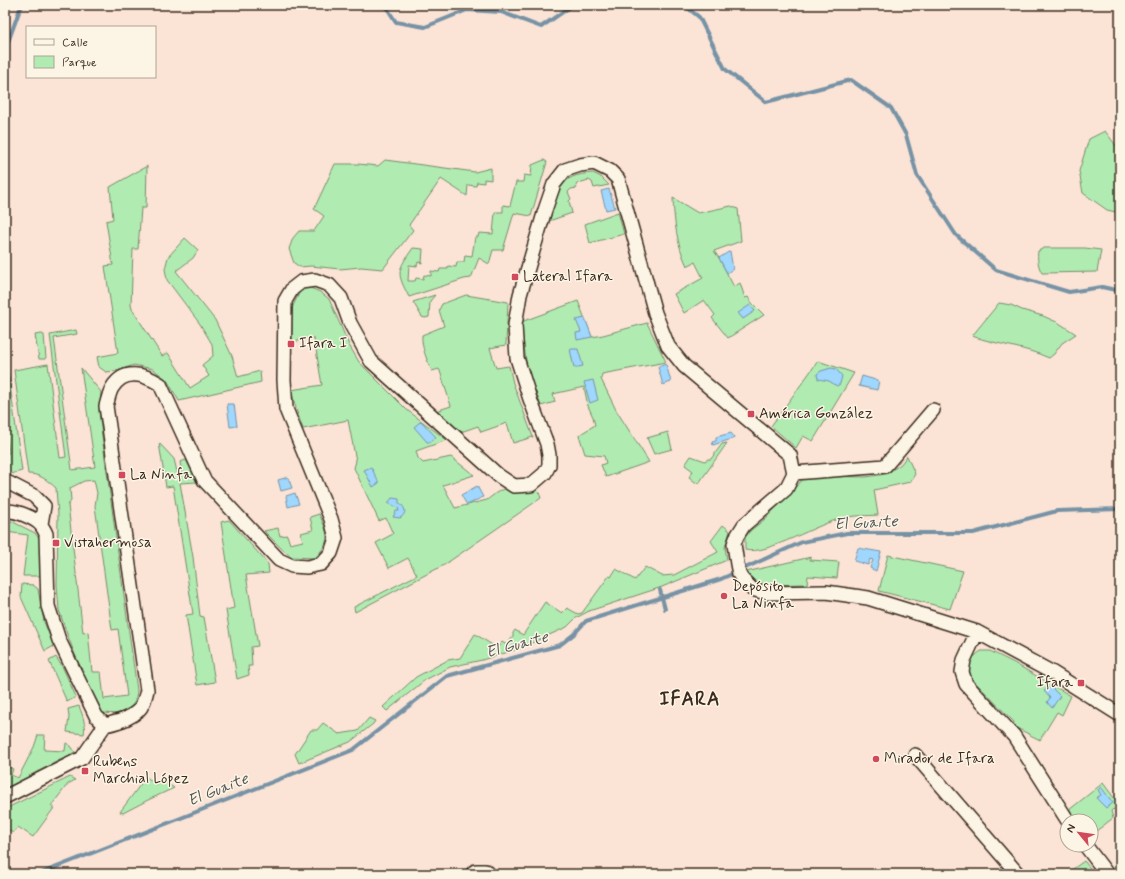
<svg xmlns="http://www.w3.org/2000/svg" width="1125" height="879" font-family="Mynerve,sans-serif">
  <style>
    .green { fill: #b0ecb2; stroke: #768b68; fill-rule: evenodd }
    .water { fill: #9fd7ff; stroke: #7792a5 }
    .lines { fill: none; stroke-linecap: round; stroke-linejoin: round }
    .stream { stroke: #7792a5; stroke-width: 4 }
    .street-casing { stroke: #3b2a1e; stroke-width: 16 }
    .secondary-casing { stroke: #3b2a1e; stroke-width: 22 }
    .street { stroke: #fcf5e5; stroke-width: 13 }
    .secondary { stroke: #fcf5e5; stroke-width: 19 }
    .poi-dot { fill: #d1495b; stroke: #fcf5e5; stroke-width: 1.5 }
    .labels { text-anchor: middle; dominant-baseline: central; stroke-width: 3; stroke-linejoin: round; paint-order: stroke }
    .poi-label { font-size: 15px; fill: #3b2a1e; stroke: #fcf5e5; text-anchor: start }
    .water-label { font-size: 16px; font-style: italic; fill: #545556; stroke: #fcf5e5 }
    .district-label { font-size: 19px; font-weight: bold; letter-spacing: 1px; fill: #3b2a1e; stroke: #fcf5e5 }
  </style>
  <rect width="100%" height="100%" fill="#fbe4d6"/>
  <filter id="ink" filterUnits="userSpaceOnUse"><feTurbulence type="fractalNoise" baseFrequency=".025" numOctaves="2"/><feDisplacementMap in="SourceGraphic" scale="8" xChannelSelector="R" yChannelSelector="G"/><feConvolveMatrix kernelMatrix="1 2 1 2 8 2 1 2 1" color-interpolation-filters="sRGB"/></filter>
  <g filter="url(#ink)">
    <path class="green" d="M1105 131 1120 151V213L1107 210 1083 193 1079 171 1089 139Z
      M385 160 475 172 491 168V180L484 179V183L477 182 476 186 468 185 467 196 441 179 409 225 413 230 383 269 361 267 340 269 311 266 300 267 294 263 289 249 293 238 299 231H314L324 216 314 209 335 164H358L378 166Z
      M544 160 547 162 531 216 514 213 503 250H493L489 264 479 258 471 278 464 279 409 297C396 272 397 271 413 248L423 249 422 263 418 262 417 266 409 265 408 281H415L416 278 423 279 424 275 431 276V271L439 272 440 269H448V266L456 267 457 262H464L465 255 472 256 475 237H478L479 233 493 234 495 212H503V205L510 206 516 182H523L524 175 531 176 532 165Z
      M147 166 146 208H141L138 249H133L131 305 132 309 162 356 168 353 190 388 209 376 202 365 213 356 212 344 200 324 167 280 165 269 168 257 185 238 198 250 193 258 176 271 215 320 232 356 238 377 260 371 261 382 179 401 167 380 153 369 134 365 116 371 106 372 99 367 97 357 118 353 105 266 113 265 106 221 113 219 110 187Z
      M593 173 601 177 609 185 594 188 592 182 589 180 578 183 576 185 577 188 571 189 568 192 571 199 569 201 572 213 549 221C558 191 557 175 593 173Z
      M673 198 698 213 731 206 738 209 741 241 714 251 719 258 734 287 740 283 745 298 748 297 752 303 764 315 728 338 712 318 715 315 704 300 684 313 674 294 703 278 695 262 687 266C677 245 674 221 673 198Z
      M618 212 624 234 590 243 585 224Z
      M1044 248H1085L1101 250 1097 272 1042 273C1038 267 1037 258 1038 251Z
      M308 287 320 292 329 299 349 345 359 362 407 410 447 440 416 451 418 458 423 463 451 457 474 475 443 485 455 508 487 500 496 493 505 488 518 489 534 487 539 492 541 498 444 565 355 612 354 607 417 575 408 558 389 568 376 543 393 534 386 518 379 521 354 468 356 461 348 420 303 429 297 412 291 390 322 385 314 338 292 342V308L301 289Z
      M435 295 430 301 429 317 425 318 422 317 413 302Z
      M466 295 508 302 506 345 490 348 496 368 509 366 513 383 533 437 513 443 507 423 481 432 478 426 458 433 436 411 451 406 440 371 439 369 432 371C427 360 421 347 422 335L444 326 439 310 442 304Z
      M578 301 592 337 603 335 647 323 666 362 602 374 601 379 616 410 649 462 606 477 601 465 606 463 604 456 585 454 579 435 595 425 593 417 588 406 584 387 553 394 555 402 541 406 527 369 521 322Z
      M999 303 1011 305 1022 310 1043 316 1059 323 1076 334 1062 343 1054 354 1049 358C1025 347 998 345 972 336Z
      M76 330 77 334 54 338 72 470 95 467 81 368 101 392 99 411 102 436 137 690C135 713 124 715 103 713L97 707 92 698 67 634 59 610 57 585 58 515 56 488C47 480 40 474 28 474L14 370 48 364 60 458 66 457 50 335ZM94 480 97 493 95 506 112 630 118 629 127 696 104 699 101 672H92L88 632 83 633 68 505 71 501 70 488 84 481Z
      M42 334 44 335 46 359H39L35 335Z
      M5 349 22 471 10 474 5 473V454L9 453 5 422Z
      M818 361 854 373 813 441 803 436 796 448 771 426Z
      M668 432 672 449 654 454 647 438Z
      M159 443 174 459 178 476 182 474 180 462 186 460 197 482 180 483 193 557 200 616 204 617 215 682 197 685 186 615 193 614 173 486 166 487Z
      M727 443 699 483 695 482 689 477 693 471 685 465 691 456 705 461 708 459H711L722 444Z
      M907 456 915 474 910 482 874 490 878 515C867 516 855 515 844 518 819 522 767 556 745 550V537L751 530 765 519 803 479 822 476 866 477 886 474 901 464Z
      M319 514C329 535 331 541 315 558L292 557 282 549 264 531 278 528 280 536 287 535 290 544 303 541 301 533 313 530 310 517Z
      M7 519 35 533 40 540V576H23L28 535 6 532 5 536V520Z
      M229 520 268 564 269 573 246 575 258 646 251 647 252 666H248L249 675 237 679 226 610 234 608 221 522Z
      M723 525 730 531 725 547 727 560 662 587 589 611 576 618 567 627 518 649 482 660 450 667 425 680 387 711 383 707 416 677 448 660 460 658 475 634 497 648 502 642 505 644H508L513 636V633L515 630 523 635 545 602 562 613 567 608 578 614 582 613 609 576 611 577 616 569 635 580 645 567 662 576 674 575 718 552 711 541Z
      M888 555 963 571 950 609 879 591Z
      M811 557 810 560 839 562 837 578 808 576 807 584 764 585 756 583 746 572Z
      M22 584 33 585 38 589 44 622 54 646 45 651 21 597Z
      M981 651H990L1014 663 1071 696 1062 715 1057 712 1040 740 1013 726 1014 722 971 678C967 664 970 659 981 651Z
      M56 657 63 668 76 697 67 702 49 661Z
      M79 706C83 716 86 724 84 734L67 732 69 717 68 709Z
      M369 718 375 721 373 724 350 742 299 763 295 754 311 730H317L323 723 339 734 358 731Z
      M38 735H45L44 750 65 751 66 743 71 746 75 752 5 789V765L13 769 11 775 18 778 34 747Z
      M70 777 75 780 68 784 51 806 54 808 33 837 18 827 13 833 5 828V809Z
      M146 777 158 785 162 780 174 788 148 800 123 813 120 812Z
      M1103 783 1120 806V815L1113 809 1111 811 1113 818 1095 832 1091 828V821H1082L1069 810Z
      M1084 861 1095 874H1082L1080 872 1077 874H1066Z"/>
    <path class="water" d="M609 189 615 208 606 210 601 191Z
      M730 251 733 269 727 273 719 258Z
      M750 305 755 311 743 319 738 313Z
      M585 318 592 337 577 340 576 333 581 332 576 320Z
      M570 349H578L583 366 574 368Z
      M666 364 671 382 663 385 658 367Z
      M831 368 836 369 842 376 840 384 837 386 829 381 818 379 817 374 821 371Z
      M862 376 879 381 877 390 859 386Z
      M593 380 598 400 590 403 584 382Z
      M227 404H234L237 426 230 427Z
      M421 421 436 437 430 442H427L414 427Z
      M731 433 735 438 713 445 712 442 716 441V437Z
      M371 467 379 483 373 487 364 470Z
      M288 477 292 488 281 491 278 480Z
      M477 486 483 497 467 505 461 495Z
      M295 493 299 504 288 507 286 496Z
      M392 498 399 499V503C406 507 407 514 400 518L393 517 396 511H399L398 508 388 503Z
      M858 548 881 552 876 571 870 568 873 560 870 559 868 565 854 561Z
      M1050 686 1060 696 1052 708 1047 702 1050 698 1044 691Z
      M1101 787 1113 803 1106 808 1096 798 1101 795 1098 790Z"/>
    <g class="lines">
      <path class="stream" d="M385 5 396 22 425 27 467 10 501 12 541 27 570 7V5
        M684 5 699 17 725 69 766 102 851 80 891 108 906 135 917 175 956 235 996 270 1069 292 1102 287 1120 291
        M5 50 20 9 23 5
        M660 590 665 609
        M39 874 353 750 447 676 560 645 574 634 586 621 721 579 802 542 847 533H973L1057 511 1120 509"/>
      <g class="street-casing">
        <path id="street" d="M794 473 885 466 933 410
          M5 481 34 496 44 506 41 524
          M5 512C13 508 36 519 41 525 43 528 45 531 46 534L48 606 59 640 96 716 105 725
          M977 632 964 660 962 672 966 684 1014 736 1068 821
          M105 725C118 722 138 717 143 703 145 699 146 694 147 690L106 406C108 400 109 393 112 388 124 368 144 374 160 384L204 480 279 560 292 566 307 567 321 564 331 553 336 538 331 519 286 409 284 380 285 301 292 289 301 282 315 280 329 285 341 298 350 323 371 361 499 476 514 486 531 485 545 473 549 465V455L547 444 530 399 517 358 515 325 520 295 545 210 554 184 565 170 580 165 594 163 610 171 618 179 655 313 668 346 684 366 790 455 794 473 786 489 744 525 737 536 734 544 737 564 739 574 742 579 752 589 766 593 826 592 868 598 977 632 1053 673 1120 715
          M915 755 1018 874
          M5 797 82 758 105 725
          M1085 845 1107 874"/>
      </g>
      <g class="secondary-casing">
        <path id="secondary" d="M476 874H485"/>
      </g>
      <use href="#street" class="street"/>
      <use href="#secondary" class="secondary"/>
    </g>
  </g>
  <g class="poi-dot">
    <rect x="511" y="273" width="8" height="8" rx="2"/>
    <rect x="287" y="340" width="8" height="8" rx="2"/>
    <rect x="747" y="410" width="8" height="8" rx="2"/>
    <rect x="118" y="471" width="8" height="8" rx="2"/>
    <rect x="52" y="539" width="8" height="8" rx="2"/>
    <circle cx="724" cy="596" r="4"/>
    <rect x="1077" y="679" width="8" height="8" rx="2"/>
    <circle cx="876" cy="759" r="4"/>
    <rect x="81" y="767" width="8" height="8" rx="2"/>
  </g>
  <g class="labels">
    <g class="poi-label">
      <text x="523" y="277">Lateral Ifara</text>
      <text x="299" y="344">Ifara I</text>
      <text x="759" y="414">América González</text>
      <text x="130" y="475">La Ninfa</text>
      <text x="64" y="543">Vistahermosa</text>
      <text x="732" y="587">Depósito<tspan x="732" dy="17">La Ninfa</tspan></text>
      <text x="1073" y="683" text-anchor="end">Ifara</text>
      <text x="884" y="759">Mirador de Ifara</text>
      <text x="93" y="762">Rubens<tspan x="93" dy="17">Marchial López</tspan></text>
    </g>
    <g class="water-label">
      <text transform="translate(866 523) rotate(-3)">El Guaite</text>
      <text transform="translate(517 645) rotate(-15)">El Guaite</text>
      <text transform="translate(218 790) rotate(-22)">El Guaite</text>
    </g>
    <g class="district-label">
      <text x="690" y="699">IFARA</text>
    </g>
  </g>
  <rect width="1125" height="879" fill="none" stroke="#fcf5e5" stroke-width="20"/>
  <rect x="10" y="10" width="1105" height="859" fill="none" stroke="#3b2a1e" stroke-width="1.5" filter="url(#ink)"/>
  <rect x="26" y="26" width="130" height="52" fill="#fcf5e5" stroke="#afa495"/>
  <rect x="34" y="39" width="20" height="6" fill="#fcf5e5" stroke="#afa495"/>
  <text x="62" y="46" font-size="12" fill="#3b2a1e">Calle</text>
  <rect x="34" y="56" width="20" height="12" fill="#b0ecb2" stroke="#afa495"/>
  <text x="62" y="66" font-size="12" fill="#3b2a1e">Parque</text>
  <g transform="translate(1079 833) rotate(299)"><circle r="19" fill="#fcf5e5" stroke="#afa495"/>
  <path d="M0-3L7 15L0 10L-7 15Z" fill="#d1495b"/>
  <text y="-6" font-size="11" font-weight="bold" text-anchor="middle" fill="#3b2a1e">N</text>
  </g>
</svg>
